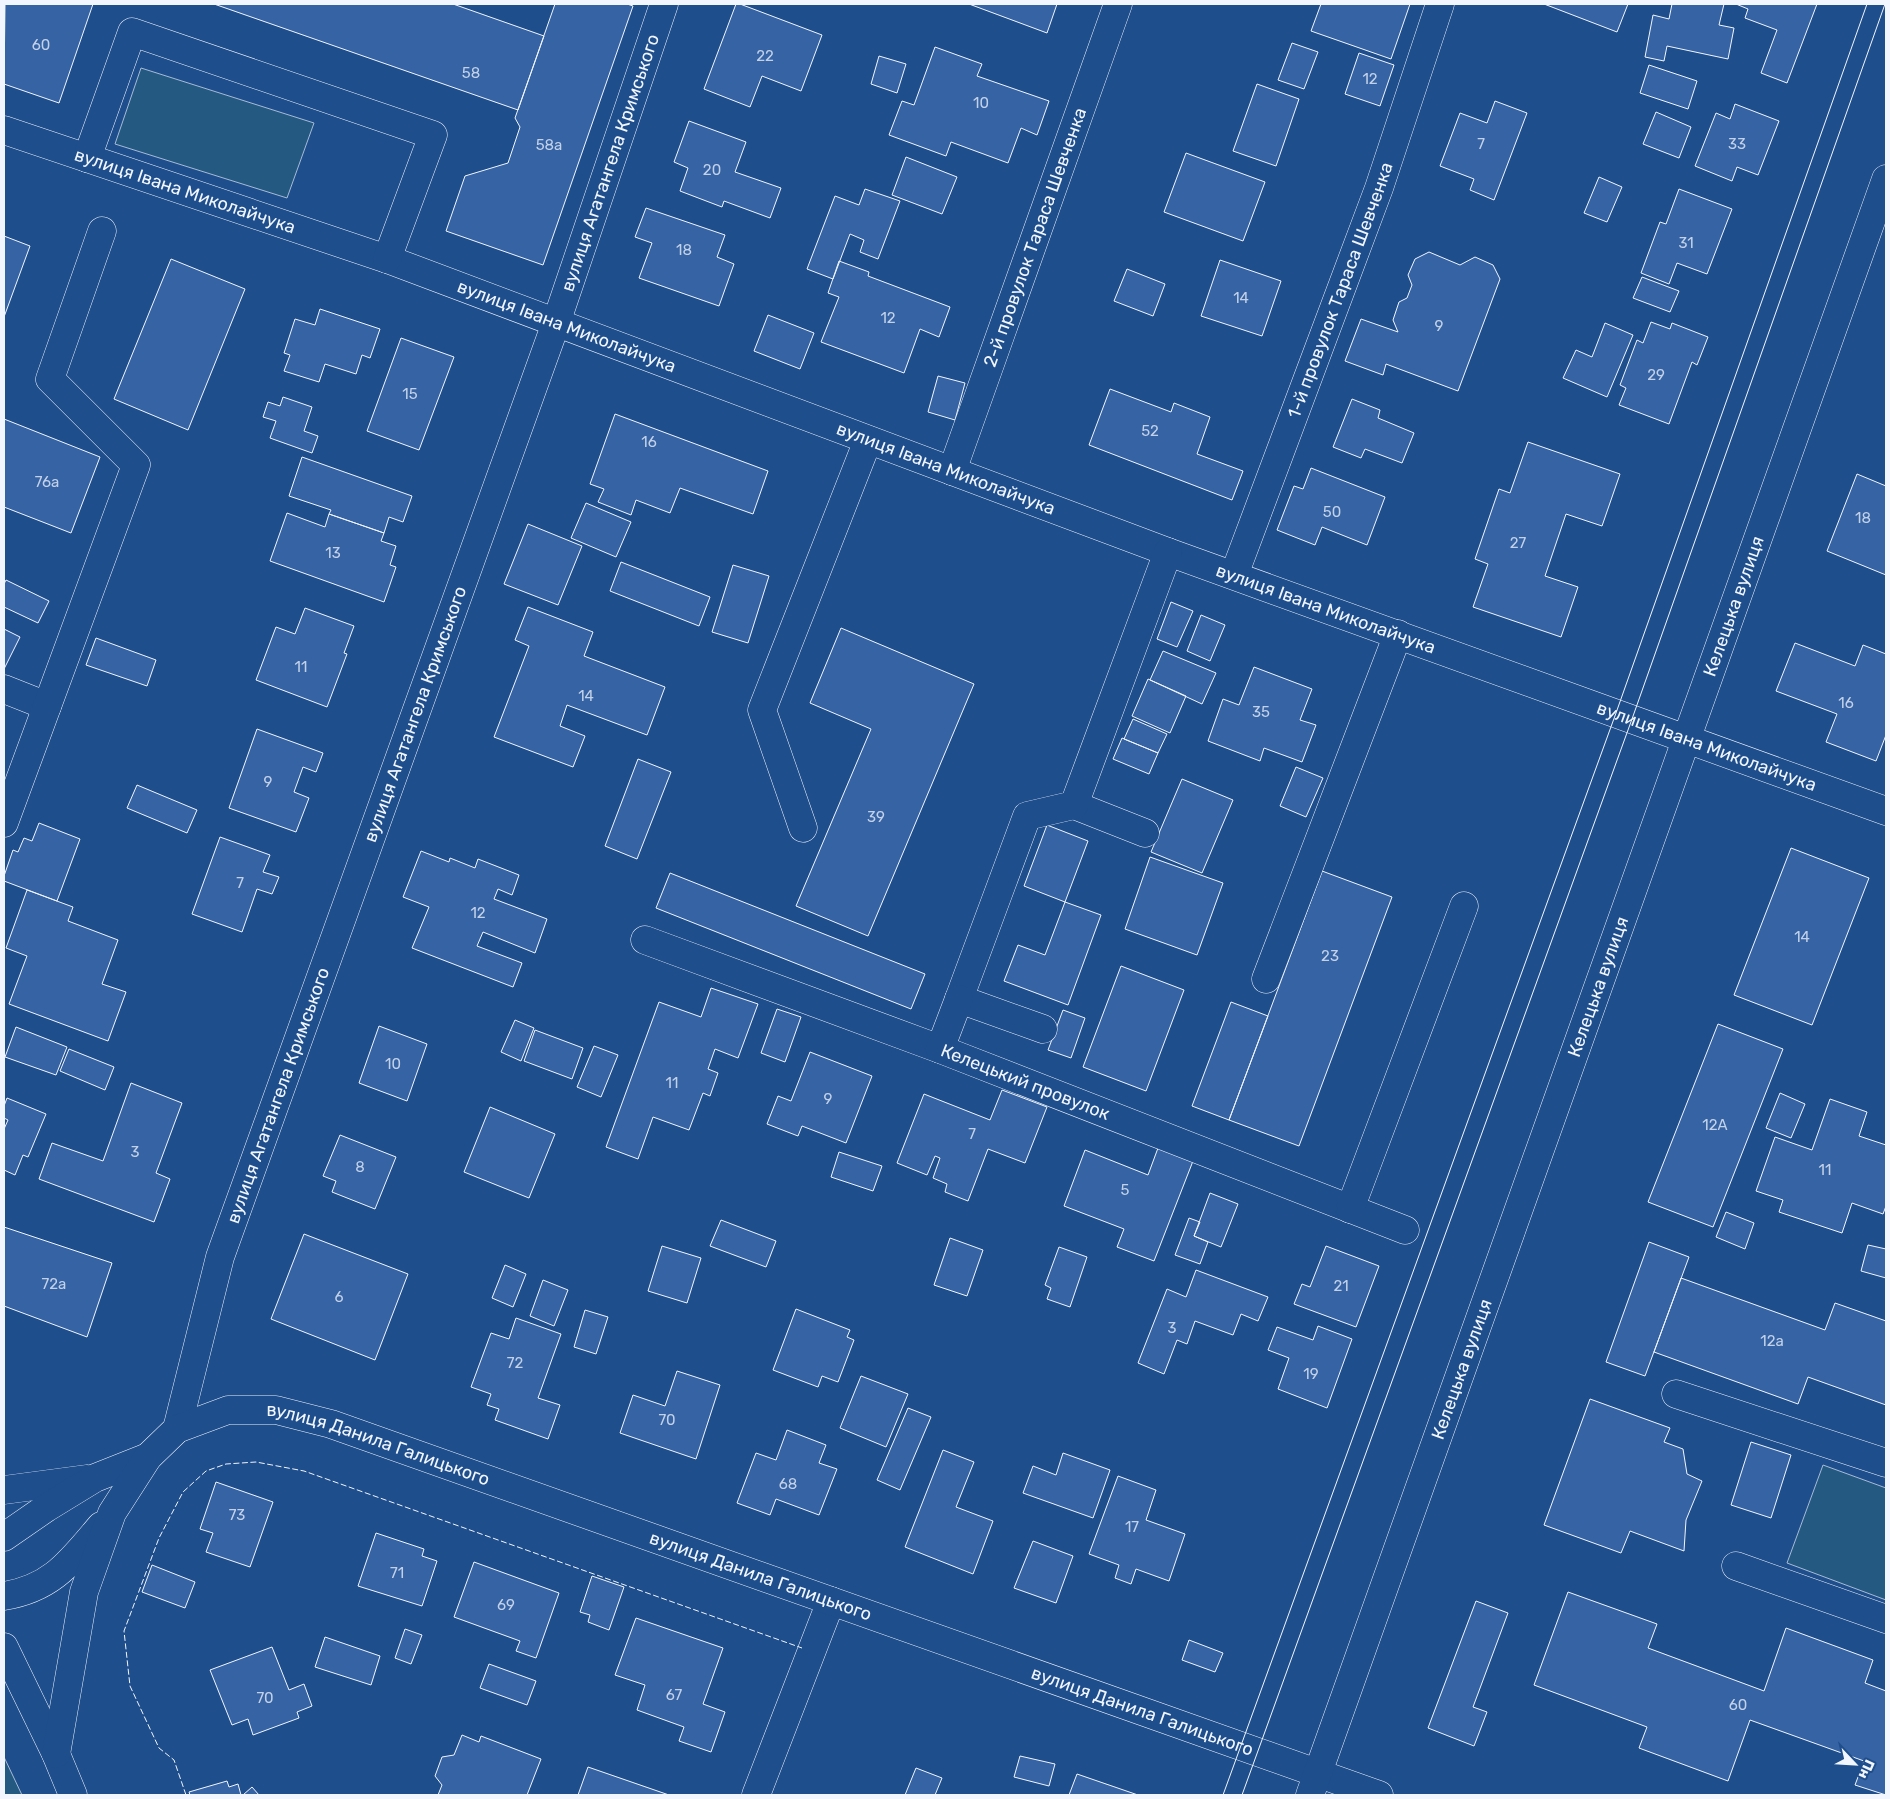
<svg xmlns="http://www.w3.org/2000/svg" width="1890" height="1799" font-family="Rubik,sans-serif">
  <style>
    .green { fill: #245a82; stroke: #a8bbd7 }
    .building { fill: #3563a3; stroke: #f2f6ff }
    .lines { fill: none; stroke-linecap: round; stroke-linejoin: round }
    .minor-casing { stroke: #f2f6ff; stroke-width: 29 }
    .major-casing { stroke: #f2f6ff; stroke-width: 29 }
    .minor { stroke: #1f4e8c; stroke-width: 28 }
    .major { stroke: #1f4e8c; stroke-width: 28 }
    .tram { stroke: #f2f6ff; stroke-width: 1 }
    .fence { stroke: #f2f6ff; stroke-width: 1; stroke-dasharray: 6 2.5; stroke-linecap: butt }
    .labels { text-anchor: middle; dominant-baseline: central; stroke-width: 4; stroke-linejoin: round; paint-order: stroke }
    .number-label { font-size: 15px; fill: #c3d1e8 }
    .street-label { font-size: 18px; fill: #f2f6ff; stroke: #1f4e8c }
  </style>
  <rect width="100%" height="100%" fill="#1f4e8c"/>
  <path class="green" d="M141 68 314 123 287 198 115 144Z
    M1823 1465 1886 1488V1600L1787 1563Z
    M4 1757 22 1795H4Z"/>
  <path class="building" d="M5 4H93L59 103 4 84Z
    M214 4H453L544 36 518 110Z
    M555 4H627L633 6 543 265 446 231 465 176 508 163 520 127 515 118Z
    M736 4H740L822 35 801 91 762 76 750 107 704 89Z
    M969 4H1057L1047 33Z
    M1321 4H1410L1391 59 1311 31Z
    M1544 4H1628L1617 32Z
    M1672 4H1724L1719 25 1734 28 1728 59 1667 46 1664 61 1645 57 1653 15 1669 19Z
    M1736 4H1817L1787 83 1761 73 1777 30 1745 18 1748 9Z
    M1292 43 1318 52 1304 89 1278 80Z
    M935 47 982 64 977 76 1049 101 1037 135 1021 128 1008 163 951 142 946 156 889 135 902 101 914 105Z
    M1359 53 1394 65 1380 106 1345 94Z
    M879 56 906 64 897 93 871 84Z
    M1649 65 1697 81 1688 109 1640 93Z
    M1257 84 1299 99 1276 166 1233 151Z
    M1495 101 1527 113 1494 200 1470 190 1474 179 1440 166 1460 113 1487 123Z
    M1735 104 1779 121 1758 175 1737 167 1732 181 1695 166 1716 113 1730 119Z
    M1656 112 1691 127 1679 158 1643 144Z
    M689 121 746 142 735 172 781 188 770 218 724 201 722 207 680 191 688 168 674 162Z
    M1186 153 1265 182 1243 241 1164 212Z
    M906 157 957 177 942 214 892 195Z
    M1599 177 1622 187 1607 222 1584 213Z
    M865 189 900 201 878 259 860 252 864 240 850 234 833 279 807 269 835 196 859 205Z
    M1679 189 1732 209 1707 274 1677 263 1669 284 1641 273 1660 222 1666 224Z
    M646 208 725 235 717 257 734 264 719 306 639 278 652 243 635 237Z
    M4 236 30 246 4 317Z
    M1429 252 1460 265 1475 257 1493 265 1500 279 1458 391 1386 364 1383 375 1345 361 1361 319 1398 332 1393 320 1399 302 1407 298 1412 285 1408 275 1415 259Z
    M171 259 245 289 188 430 114 399Z
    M1220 260 1281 281 1262 336 1201 316Z
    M839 261 869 272 868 276 950 307 939 337 920 329 904 373 821 342 839 297 828 293Z
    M1127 269 1165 284 1153 316 1114 301Z
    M1642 277 1679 291 1670 312 1633 298Z
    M320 309 380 329 370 358 362 355 356 374 325 364 319 382 284 371 290 355 284 353 295 319 315 325Z
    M768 315 814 333 800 369 754 351Z
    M1651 322 1670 329 1672 323 1708 337 1697 365 1692 362 1669 424 1619 405 1626 388 1620 385 1637 340 1643 343Z
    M1605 323 1633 335 1607 397 1563 378 1576 350 1592 357Z
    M401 338 454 357 419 450 367 431Z
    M938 376 965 383 955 420 928 412Z
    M1110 389 1171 412 1174 403 1210 417 1197 454 1243 471 1232 500 1089 445Z
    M283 397 312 407 304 431 318 436 312 453 270 438 276 421 263 417 268 402 280 406Z
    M1352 399 1380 410 1378 418 1414 433 1402 463 1365 449 1361 458 1333 447Z
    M615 414 768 471 753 514 680 488 670 513 636 500 631 515 598 502 604 489 590 484Z
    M4 419 100 457 71 533 4 507Z
    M1528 442 1620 474 1602 526 1566 514 1545 576 1578 587 1561 637 1473 607 1488 564 1475 559 1499 489 1510 493Z
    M302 457 412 496 403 522 389 517 384 533 329 514 331 510 289 496Z
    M1311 468 1385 497 1367 545 1322 527 1315 545 1277 530 1294 486 1303 489Z
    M1857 474 1886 486V575L1827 551Z
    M586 503 631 522 616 557 571 538Z
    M287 513 325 527 329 514 384 533 381 541 396 546 390 565 396 567 384 602 270 561Z
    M528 524 582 546 558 605 504 584Z
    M621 562 710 597 699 626 610 591Z
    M733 565 769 576 748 643 712 632Z
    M6 580 49 601 38 623 4 607V584Z
    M1171 602 1193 611 1177 647 1157 639Z
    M528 607 593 632 584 656 665 687 647 735 567 705 560 726 585 736 573 767 494 737 529 646 515 640Z
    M305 608 354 626 344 653 347 654 327 707 256 680 276 627 295 634Z
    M1201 615 1225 625 1210 661 1187 651Z
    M841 628 974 684 868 936 796 906 871 729 810 703Z
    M4 629 20 637 4 669Z
    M96 638 156 660 147 686 86 665Z
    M1795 643 1855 666 1863 645 1886 654V735L1876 761 1826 742 1837 714 1776 691Z
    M1163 651 1216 673 1202 704 1150 680Z
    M1254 667 1312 689 1300 720 1316 725 1302 762 1264 748 1260 761 1208 741 1223 699 1239 705Z
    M1148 679 1186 696 1170 733 1132 716Z
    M1133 719 1167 734 1158 753 1124 739Z
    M257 729 323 753 316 772 303 767 294 792 309 798 296 832 229 808Z
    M1122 738 1158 753 1149 774 1113 759Z
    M638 759 671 772 637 859 605 846Z
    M1296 767 1323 778 1306 817 1280 806Z
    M1182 779 1233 800 1202 873 1151 852Z
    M137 785 197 810 187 833 127 808Z
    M39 823 80 839 57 901 4 881V876L13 850 18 852 24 838 32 841Z
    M1047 825 1088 841 1065 902 1024 886Z
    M220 837 270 855 263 872 279 877 272 894 257 889 242 932 192 914Z
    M1791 848 1869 878 1812 1025 1734 995Z
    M421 851 449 862 450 858 475 868 478 859 519 875 512 895 498 889 494 899 547 919 535 953 483 932 477 946 522 963 513 987 412 948 429 907 403 897Z
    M1150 857 1223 883 1197 955 1125 929Z
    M1322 871 1392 897 1299 1146 1229 1120Z
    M670 873 925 974 911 1009 656 908Z
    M27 890 73 907 68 921 118 940 102 984 126 992 108 1041 9 1004 27 956 6 948Z
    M1065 902 1101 915 1068 1005 1004 981 1018 945 1045 955Z
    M1121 966 1184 990 1146 1091 1083 1067Z
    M711 988 758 1004 738 1058 715 1049 708 1069 718 1073 710 1096 703 1093 689 1130 653 1117 638 1159 606 1147 659 1002 701 1017Z
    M1231 1002 1268 1016 1229 1120 1192 1106Z
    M777 1009 801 1017 785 1062 761 1053Z
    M1063 1010 1085 1018 1071 1058 1048 1050Z
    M515 1020 534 1028 521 1061 501 1052Z
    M1718 1024 1783 1049 1713 1227 1648 1202Z
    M379 1026 427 1044 407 1101 359 1083Z
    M16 1027 67 1047 56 1075 5 1057Z
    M535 1030 583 1048 572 1079 524 1061Z
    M594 1046 618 1055 601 1097 577 1087Z
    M69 1049 114 1067 105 1090 60 1071Z
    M810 1052 872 1076 846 1143 802 1126 798 1136 767 1124 778 1096 791 1101Z
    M131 1083 182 1103 156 1173 170 1179 154 1222 39 1179 52 1143 103 1161Z
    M1002 1090 1047 1107 1025 1163 988 1149 968 1201 945 1192 947 1184 933 1178 940 1158 935 1156 927 1175 897 1163 924 1094 990 1120Z
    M1780 1093 1805 1104 1791 1138 1766 1128Z
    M7 1098 46 1114 28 1157 23 1155 15 1175 4 1170V1129L8 1120 4 1118V1106Z
    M1830 1099 1867 1112 1859 1136 1886 1145V1206L1883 1214 1852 1203 1842 1233 1779 1212 1783 1200 1756 1191 1775 1137 1812 1150Z
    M490 1107 555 1134 529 1198 464 1172Z
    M340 1135 396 1157 375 1209 332 1192 336 1181 323 1176Z
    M1158 1148 1193 1161 1154 1261 1117 1247 1124 1229 1064 1206 1085 1150 1148 1175Z
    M839 1152 882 1166 873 1191 831 1177Z
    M1210 1193 1238 1204 1221 1247 1194 1236Z
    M1726 1212 1754 1223 1745 1249 1716 1237Z
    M1189 1218 1200 1222 1194 1236 1208 1242 1200 1264 1175 1255Z
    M721 1220 776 1241 766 1267 710 1246Z
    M4 1227 112 1263 87 1337 4 1306Z
    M304 1234 408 1274 375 1360 271 1319Z
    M950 1238 983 1250 967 1296 934 1285Z
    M1649 1242 1689 1257 1645 1376 1606 1362Z
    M1868 1245 1886 1249V1278L1861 1271Z
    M662 1246 701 1258 687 1303 648 1291Z
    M1326 1246 1379 1266 1356 1327 1294 1304 1302 1284 1310 1287Z
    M1059 1247 1087 1257 1070 1307 1047 1299 1051 1288 1045 1285Z
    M505 1265 526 1274 513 1307 492 1298Z
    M1196 1270 1268 1297 1258 1321 1241 1314 1233 1335 1195 1321 1187 1344 1177 1340 1164 1374 1138 1363 1167 1289 1186 1297Z
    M1681 1278 1825 1330 1835 1303 1886 1321V1405L1808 1377 1798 1404 1654 1352Z
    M543 1280 568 1290 554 1326 530 1316Z
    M796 1309 850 1330 847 1337 854 1340 838 1382 822 1376 818 1387 773 1370Z
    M585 1310 608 1317 596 1354 574 1347Z
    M516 1318 561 1334 538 1398 560 1405 548 1439 495 1420 499 1409 487 1405 491 1394 471 1387 491 1333 509 1339Z
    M1318 1326 1352 1339 1327 1408 1278 1389 1289 1358 1268 1350 1277 1327 1313 1340Z
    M677 1371 720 1385 696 1459 620 1433 633 1395 665 1406Z
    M861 1376 908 1394 886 1447 840 1428Z
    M1590 1399 1670 1428 1664 1442 1683 1449 1687 1474 1702 1481 1686 1520 1684 1551 1630 1531 1621 1553 1544 1525Z
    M908 1408 931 1417 900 1490 877 1480Z
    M787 1430 826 1445 819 1463 837 1469 819 1515 776 1499 770 1515 737 1503 756 1453 776 1460Z
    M1751 1442 1791 1455 1771 1518 1731 1505Z
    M943 1450 974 1462 956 1507 993 1521 973 1574 905 1547Z
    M1063 1453 1110 1470 1093 1518 1023 1493 1033 1466 1056 1475Z
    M1118 1476 1156 1490 1146 1520 1185 1534 1169 1581 1136 1569 1131 1584 1115 1578 1119 1565 1089 1554Z
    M216 1482 273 1502 250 1567 206 1552 213 1533 200 1529Z
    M376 1533 424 1549 422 1556 437 1561 422 1606 358 1586Z
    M1033 1541 1073 1556 1056 1603 1014 1588Z
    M474 1562 559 1593 536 1658 516 1651 520 1641 454 1617Z
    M152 1565 195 1582 185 1608 142 1592Z
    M592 1576 624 1587 609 1630 588 1622 590 1615 580 1612Z
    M1568 1592 1657 1624 1648 1648 1764 1691 1786 1628 1873 1660 1865 1683 1886 1691V1795L1855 1785 1864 1761 1750 1720 1728 1781 1639 1748 1647 1727 1534 1685Z
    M1476 1601 1508 1613 1473 1707 1487 1712 1474 1746 1428 1728Z
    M636 1618 723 1648 703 1704 725 1712 711 1752 679 1741 684 1727 637 1710 645 1685 615 1675Z
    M405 1629 422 1635 411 1664 395 1658Z
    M325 1637 380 1656 371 1685 315 1667Z
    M1189 1640 1223 1653 1215 1672 1182 1660Z
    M272 1647 289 1690 304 1684 312 1706 297 1712 299 1718 253 1735 248 1719 232 1725 210 1670Z
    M489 1664 536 1681 527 1705 480 1688Z
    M462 1735 479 1742 481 1736 541 1759 527 1795H438L442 1785 435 1776 442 1757 454 1755Z
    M1020 1756 1055 1764 1049 1786 1014 1777Z
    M588 1767 669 1795H578Z
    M916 1768 942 1778 935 1795H905Z
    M1077 1774 1138 1795H1069Z
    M227 1781 229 1787 238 1784 241 1795H190L189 1792Z
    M252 1787 259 1795H243Z"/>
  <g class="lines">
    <g class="minor-casing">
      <g id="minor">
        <path id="s1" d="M4 130 387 259 1168 552 1886 811"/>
        <path d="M87 158 132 32 433 135 387 259"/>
        <path id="s2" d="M952 471 1118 4"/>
        <path id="s3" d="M1234 575 1379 188 1440 4"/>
        <path d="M4 689 47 706"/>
        <path d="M1074 805 1145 833"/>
        <path d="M4 823 136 465 50 379 102 231"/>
        <path d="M803 828 762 710 868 440"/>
        <path id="s4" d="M645 940 940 1049 1405 1230"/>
        <path d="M1266 979 1398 634"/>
        <path d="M1043 1029 959 999 1027 816 1074 805 1168 552"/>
        <path d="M940 1049 959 999"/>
        <path d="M1350 1209 1464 906"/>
        <path d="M1676 1394 1886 1463"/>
        <path id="s5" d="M177 1429 220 1257 556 323 664 4"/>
        <path d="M1736 1566 1886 1619"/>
        <path d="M756 1795 831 1601"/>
      </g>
    </g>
    <g class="major-casing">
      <g id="major">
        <path d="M4 1490 87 1479"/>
        <path d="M4 1537 46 1508 95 1478 148 1457"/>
        <path d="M4 1596C53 1588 71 1561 101 1526"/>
        <path d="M4 1647 56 1754 73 1795"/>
        <path id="s6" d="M56 1754 84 1592 112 1513 148 1457 177 1429 228 1410H276L331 1424 1379 1795"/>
        <path id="s7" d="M1310 1795 1886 179"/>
      </g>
    </g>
    <use href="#minor" class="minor"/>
    <use href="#major" class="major"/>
    <path class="tram" d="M1223 1795 1616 713 1867 4
      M1242 1795 1632 719 1885 4"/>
    <path class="fence" d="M186 1795 174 1760 159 1748 130 1686 124 1631 159 1538 183 1492 206 1471 226 1464 256 1462 304 1471 802 1648"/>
  </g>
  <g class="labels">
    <g class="number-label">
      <text x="41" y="45">60</text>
      <text x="765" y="56">22</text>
      <text x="471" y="73">58</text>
      <text x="1370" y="79">12</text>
      <text x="981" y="103">10</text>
      <text x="1481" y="144">7</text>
      <text x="1737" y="144">33</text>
      <text x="549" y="145">58а</text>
      <text x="712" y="170">20</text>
      <text x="1686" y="243">31</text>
      <text x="684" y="250">18</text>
      <text x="1241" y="298">14</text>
      <text x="888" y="318">12</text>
      <text x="1439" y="326">9</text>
      <text x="1656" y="375">29</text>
      <text x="410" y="394">15</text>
      <text x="1150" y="431">52</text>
      <text x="649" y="442">16</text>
      <text x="47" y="482">76а</text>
      <text x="1332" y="512">50</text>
      <text x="1863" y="518">18</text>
      <text x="1518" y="543">27</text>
      <text x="333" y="553">13</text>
      <text x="301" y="667">11</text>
      <text x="586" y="696">14</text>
      <text x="1846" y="703">16</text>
      <text x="1261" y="712">35</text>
      <text x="268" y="782">9</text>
      <text x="876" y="817">39</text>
      <text x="240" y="883">7</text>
      <text x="478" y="913">12</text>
      <text x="1802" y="937">14</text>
      <text x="1330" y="956">23</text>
      <text x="393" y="1064">10</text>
      <text x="672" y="1083">11</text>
      <text x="828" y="1099">9</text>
      <text x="1715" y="1125">12А</text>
      <text x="972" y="1134">7</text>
      <text x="135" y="1152">3</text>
      <text x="360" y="1167">8</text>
      <text x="1825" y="1170">11</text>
      <text x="1125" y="1190">5</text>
      <text x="54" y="1284">72а</text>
      <text x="1341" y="1286">21</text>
      <text x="339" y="1297">6</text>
      <text x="1172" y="1328">3</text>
      <text x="1772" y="1341">12а</text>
      <text x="515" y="1363">72</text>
      <text x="1311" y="1374">19</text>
      <text x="667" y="1420">70</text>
      <text x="788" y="1484">68</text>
      <text x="237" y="1515">73</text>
      <text x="1132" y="1527">17</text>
      <text x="397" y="1573">71</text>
      <text x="506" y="1605">69</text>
      <text x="674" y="1695">67</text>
      <text x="265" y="1698">70</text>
      <text x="1738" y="1705">60</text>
    </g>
    <g class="street-label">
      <text stroke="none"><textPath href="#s5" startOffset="1339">вулиця Агатангела Кримського</textPath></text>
      <text stroke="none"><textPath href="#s1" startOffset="191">вулиця Івана Миколайчука</textPath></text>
      <text stroke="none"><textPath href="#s2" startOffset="248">2-й провулок Тараса Шевченка</textPath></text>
      <text stroke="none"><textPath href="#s3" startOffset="304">1-й провулок Тараса Шевченка</textPath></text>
      <text stroke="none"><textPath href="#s1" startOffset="596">вулиця Івана Миколайчука</textPath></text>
      <text stroke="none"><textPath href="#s1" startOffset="1001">вулиця Івана Миколайчука</textPath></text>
      <text stroke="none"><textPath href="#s7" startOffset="1262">Келецька вулиця</textPath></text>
      <text stroke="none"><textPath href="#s1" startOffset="1406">вулиця Івана Миколайчука</textPath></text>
      <text stroke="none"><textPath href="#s5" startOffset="754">вулиця Агатангела Кримського</textPath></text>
      <text stroke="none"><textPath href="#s1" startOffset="1811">вулиця Івана Миколайчука</textPath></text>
      <text stroke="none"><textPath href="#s7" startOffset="858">Келецька вулиця</textPath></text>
      <text stroke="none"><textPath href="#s4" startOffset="406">Келецький провулок</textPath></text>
      <text stroke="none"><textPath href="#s5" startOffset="349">вулиця Агатангела Кримського</textPath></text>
      <text stroke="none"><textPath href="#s7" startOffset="452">Келецька вулиця</textPath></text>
      <text stroke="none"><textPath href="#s6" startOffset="565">вулиця Данила Галицького</textPath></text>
      <text stroke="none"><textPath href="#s6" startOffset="970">вулиця Данила Галицького</textPath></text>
      <text stroke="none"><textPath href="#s6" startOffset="1375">вулиця Данила Галицького</textPath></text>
    </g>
  </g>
  <rect width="1890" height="1799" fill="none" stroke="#f2f6ff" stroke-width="10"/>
  <g transform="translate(1855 1764) rotate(115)" stroke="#1f4e8c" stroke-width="4" paint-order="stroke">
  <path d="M0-4L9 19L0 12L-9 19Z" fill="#f2f6ff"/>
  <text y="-8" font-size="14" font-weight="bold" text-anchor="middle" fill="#f2f6ff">Пн</text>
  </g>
</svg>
